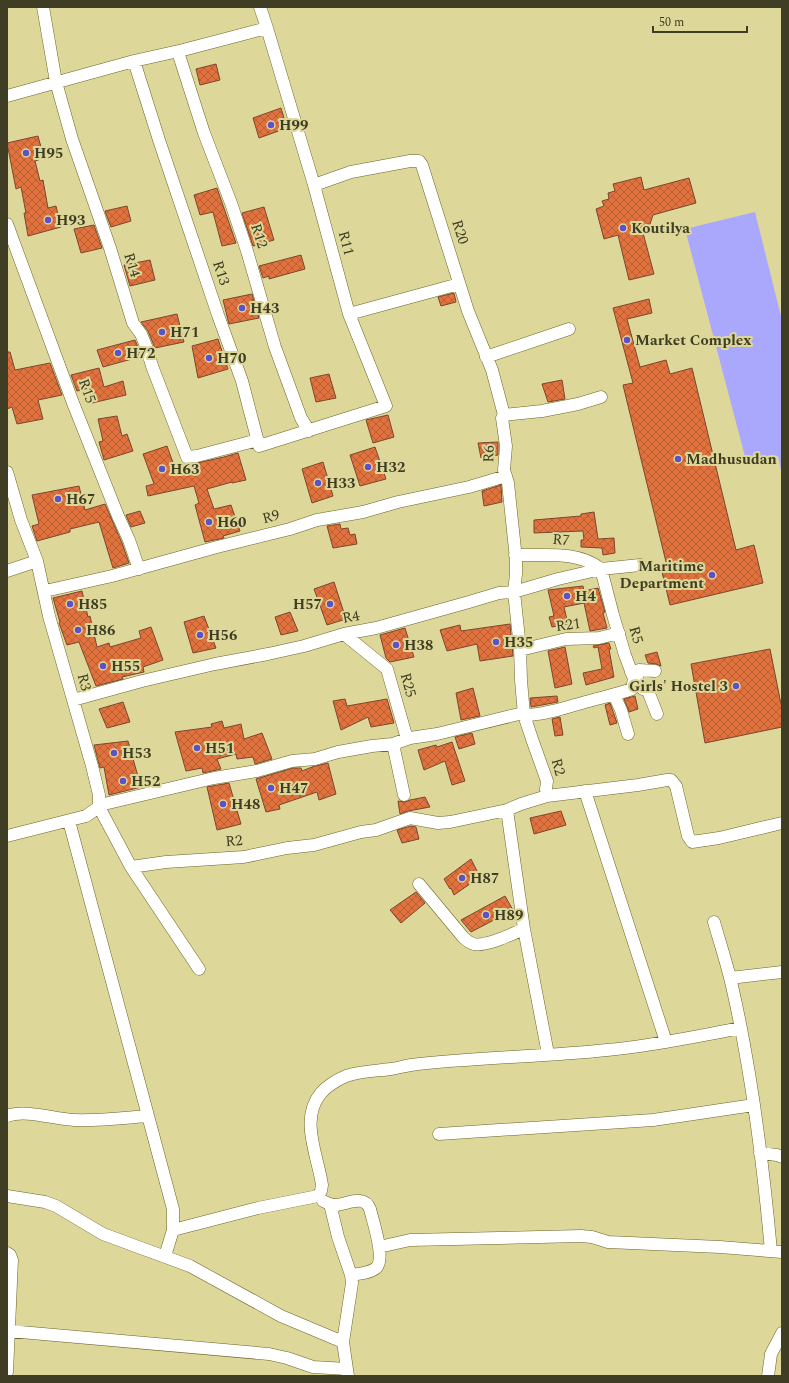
<svg xmlns="http://www.w3.org/2000/svg" width="789" height="1383" font-family="Spectral,serif">
  <style>
    .garden { fill: #a9a8fd }
    .building { fill: url(#building-cross-hatch); stroke: #7c462f }
    .lines { fill: none; stroke-linecap: round; stroke-linejoin: round }
    .minor-casing { stroke: #6b6528; stroke-width: 13 }
    .minor { stroke: #fff; stroke-width: 12 }
    .poi-dot { fill: #5f50c9; stroke: #ddd899; stroke-width: 1.5 }
    .labels { text-anchor: middle; dominant-baseline: central; stroke-width: 4; stroke-linejoin: round; paint-order: stroke }
    .poi-label { font-size: 15px; font-weight: bold; fill: #3f3d23; stroke: #ddd899; text-anchor: start }
    .street-label { font-size: 15px; fill: #3f3d23; stroke: #ddd899 }
  </style>
  <defs>
    <pattern id="building-cross-hatch" width="8" height="8" patternUnits="userSpaceOnUse"><rect width="8" height="8" fill="#e1723e"/><path d="M0 0l8 8M0 8l8-8" fill="none" stroke="#b85f34"/></pattern>
  </defs>
  <rect width="100%" height="100%" fill="#ddd899"/>
  <path class="garden" d="M755 212 782 320V475L778 456 747 464 685 229Z"/>
  <path class="building" d="M216 64 220 80 200 85 196 69Z
    M281 108 287 128 259 138 253 118Z
    M38 136 44 158 35 161 40 181 43 180 48 208 56 206 61 227 28 236 24 213H26L21 187 16 189 7 143Z
    M641 177 644 190 689 178 696 203 653 215 649 227 642 229 654 274 629 280 618 235 604 239 596 209 604 206 602 201 609 199 608 193 615 191 613 184Z
    M217 188 236 243 222 246 213 212 200 215 194 195Z
    M127 206 131 221 111 227 105 211Z
    M264 207 274 240 253 246 242 213Z
    M94 225 102 248 81 253 74 229Z
    M301 255 305 269 269 279V276L263 278 259 266Z
    M150 260 155 280 130 286 124 265Z
    M454 293 456 302 441 306 438 297Z
    M252 294 259 318 229 324 223 300Z
    M649 299 652 313 627 319 640 367 666 360 670 374 692 368 736 550 754 545 763 583 670 605 661 568 667 566 623 385 633 383 613 308Z
    M177 314 184 342 155 348 148 331 141 322Z
    M218 339 228 369 198 378 192 346Z
    M135 340 140 352H138L139 357 103 367 97 350Z
    M7 352H10L15 370 50 363 62 395 38 400 43 419 17 424 12 407 7 409Z
    M99 368 104 387 123 381 126 395 92 403 89 388 77 391 71 375Z
    M329 374 336 398 316 402 310 378Z
    M562 380 565 399 548 402 542 384Z
    M388 415 394 437 373 443 366 420Z
    M117 416 122 436 127 434 133 451 104 460 99 442 103 441 98 419Z
    M498 442V455L481 458 478 443Z
    M167 446 175 468 224 457 238 453 246 480 232 483V482L207 489 214 509 231 505 240 531 223 536 224 538 205 542 195 505 199 503 194 486 148 496 146 486 154 484 143 454Z
    M375 447 386 479 360 486 350 455Z
    M323 462 333 496 312 503 302 469Z
    M501 485 502 502 484 506 482 491Z
    M79 486 85 510 105 504 122 543 129 563 113 568 99 522 70 529V532L37 541 32 526 39 524 32 495Z
    M140 511 145 523 131 527 126 515Z
    M594 512 598 539 614 538 615 553 603 555 602 548 581 547V540H584L583 531 534 533V520L581 516V514Z
    M340 524 341 529 348 528 350 535 355 534 357 544 333 548 327 526Z
    M334 582 346 619 327 625 314 589Z
    M583 586 584 591 598 588 605 612 603 613 607 628 590 631 584 603 564 607 568 624 552 627 549 617 554 616 548 590Z
    M82 591 88 617 90 616 97 647 109 643 110 647 141 638 139 631 151 627 163 660 143 667 144 672 122 677 123 679 96 686 79 642 67 645 59 623 60 622 53 598Z
    M290 612 298 631 281 635 275 617Z
    M204 616 216 648 193 653 184 622Z
    M510 624 513 656 480 661 477 644 447 651 440 630 460 625 461 631Z
    M405 628 414 657 390 662 386 658 380 635Z
    M609 643 611 649H609L614 677 586 685 583 673 602 669 598 647 594 648 593 646Z
    M565 647 572 684 555 688 548 651Z
    M770 649 782 709V727L705 743 691 664Z
    M657 652 661 666 656 664 648 663 645 655Z
    M473 688 480 716 461 720 456 693Z
    M557 696 558 702 531 707 530 698Z
    M635 696 638 709 629 712 624 699Z
    M345 699 347 706 387 699 394 723 371 727 368 717 341 730 333 701Z
    M123 702 130 722 107 728 99 709Z
    M610 703 617 723 610 725 605 705Z
    M560 717 563 735 555 736 552 719Z
    M222 721 224 728 241 724 244 739 262 733 272 759 255 764 253 757 237 759 236 754 217 759 221 769 203 773 202 768 186 771 175 732 212 727 211 724Z
    M472 733 475 744 459 749 455 737Z
    M128 741 141 787 109 795 104 767 100 768 94 745Z
    M452 742 465 781 452 785 445 761 424 770 418 750 436 745 437 747Z
    M328 763 336 794 319 800 317 792 279 805 280 809 266 812 256 779 293 768H301L302 771 312 767Z
    M229 783 241 824 217 830 207 787Z
    M425 797 430 807 408 811 400 814 398 801 405 802 410 800Z
    M561 811 566 825 534 834 530 818Z
    M411 826 416 827 419 839 402 843 397 830Z
    M471 859 480 877 454 895 451 888 450 889 444 879Z
    M416 892 425 903 401 923 390 910Z
    M505 896 513 910 471 932 461 920Z"/>
  <g class="lines">
    <g class="minor-casing">
      <path id="minor" d="M43 7 56 82 72 139 110 248 133 323 141 334 146 346 152 366 187 457 197 456 258 440
        M178 52 204 133 231 203 247 251 275 347 301 418 309 431
        M134 61 159 140 218 315 242 381 259 446 386 406 349 314 314 185 267 28 260 7
        M7 96 134 61 183 50 267 28
        M314 185 351 172 410 161H419L422 165 468 311 492 370 504 415
        M7 224 73 403 118 516 129 540 139 569
        M349 314 459 284
        M486 357 569 329
        M7 472 21 520 37 561 49 616 92 766 99 795V807L86 816 7 836
        M515 555C543 556 577 550 601 569L640 565
        M7 571 37 561
        M45 591 112 576 217 547 290 529 317 520 363 512 398 502 469 487 506 476
        M344 634 387 669 407 739
        M520 650 566 639 599 638 619 633
        M631 672 639 670 655 671
        M636 674C638 683 639 689 648 691L657 714
        M614 695 621 710 628 734
        M73 700 142 681 215 664 268 654 304 646 344 634 376 628 469 602 499 593 514 592 520 648 521 680 524 715C544 715 563 708 582 703 599 698 615 695 632 689L634 679 625 655 613 615 601 569 558 579 514 592 516 574V559L508 483 504 470 506 446 502 418 504 415 542 411 578 404 601 397
        M393 744 404 795
        M585 791 666 1042
        M547 796 546 789 547 781 532 739 524 715 519 714 437 734 410 738 393 744 372 746 338 752 315 759 292 761 257 771 214 778 104 804 99 807 131 867 166 862 244 857 287 848 314 845 361 832 376 830 410 818 438 823 450 822 507 810 521 804 547 796 638 785 667 780H671L676 786 688 836 692 842 719 838 782 823
        M507 810 524 929 548 1054
        M69 821 173 1209V1230L165 1256
        M131 867 199 969
        M419 884 463 937C466 940 469 943 474 944 487 947 511 934 524 929
        M714 922C720 943 727 964 732 986 752 1073 763 1162 771 1251
        M730 978 782 972
        M7 1116C26 1109 53 1119 74 1120 98 1121 123 1118 147 1116
        M439 1134 653 1120 754 1105
        M760 1153 777 1155 782 1157
        M7 1196 45 1202 56 1206 103 1234 190 1266 281 1316 343 1342
        M323 1201C327 1203 331 1205 336 1205 348 1204 364 1194 370 1209 373 1222 386 1259 376 1268 370 1273 359 1274 351 1275
        M330 1204 338 1237 351 1275 352 1283 343 1342 348 1376
        M173 1230 258 1208 318 1196 321 1191 322 1185C318 1156 299 1119 321 1093 328 1085 337 1080 346 1076 361 1071 376 1071 391 1069 398 1068 404 1066 411 1065 476 1057 542 1057 607 1050 652 1046 697 1036 741 1028
        M379 1247 410 1240 581 1236 592 1237 608 1242 720 1247 782 1252
        M7 1253 10 1255 12 1260 7 1372
        M9 1331 269 1354 287 1358 313 1367 347 1369
        M768 1376 771 1354 782 1333"/>
    </g>
    <use href="#minor" class="minor"/>
  </g>
  <g class="poi-dot">
    <circle cx="271" cy="125" r="4"/>
    <circle cx="26" cy="153" r="4"/>
    <circle cx="48" cy="220" r="4"/>
    <circle cx="623" cy="228" r="4"/>
    <circle cx="242" cy="308" r="4"/>
    <circle cx="162" cy="332" r="4"/>
    <circle cx="627" cy="340" r="4"/>
    <circle cx="118" cy="353" r="4"/>
    <circle cx="209" cy="358" r="4"/>
    <circle cx="678" cy="459" r="4"/>
    <circle cx="368" cy="467" r="4"/>
    <circle cx="162" cy="469" r="4"/>
    <circle cx="318" cy="483" r="4"/>
    <circle cx="58" cy="499" r="4"/>
    <circle cx="209" cy="522" r="4"/>
    <circle cx="712" cy="575" r="4"/>
    <circle cx="567" cy="596" r="4"/>
    <circle cx="70" cy="604" r="4"/>
    <circle cx="330" cy="604" r="4"/>
    <circle cx="78" cy="630" r="4"/>
    <circle cx="200" cy="635" r="4"/>
    <circle cx="496" cy="642" r="4"/>
    <circle cx="396" cy="645" r="4"/>
    <circle cx="103" cy="666" r="4"/>
    <circle cx="736" cy="686" r="4"/>
    <circle cx="197" cy="748" r="4"/>
    <circle cx="114" cy="753" r="4"/>
    <circle cx="123" cy="781" r="4"/>
    <circle cx="271" cy="788" r="4"/>
    <circle cx="223" cy="804" r="4"/>
    <circle cx="462" cy="878" r="4"/>
    <circle cx="486" cy="915" r="4"/>
  </g>
  <g class="labels">
    <g class="poi-label">
      <text x="279" y="125">H99</text>
      <text x="34" y="153">H95</text>
      <text x="56" y="220">H93</text>
      <text x="631" y="228">Koutilya</text>
      <text x="250" y="308">H43</text>
      <text x="170" y="332">H71</text>
      <text x="635" y="340">Market Complex</text>
      <text x="126" y="353">H72</text>
      <text x="217" y="358">H70</text>
      <text x="686" y="459">Madhusudan</text>
      <text x="376" y="467">H32</text>
      <text x="170" y="469">H63</text>
      <text x="326" y="483">H33</text>
      <text x="66" y="499">H67</text>
      <text x="217" y="522">H60</text>
      <text x="704" y="566" text-anchor="end">Maritime<tspan x="704" dy="17">Department</tspan></text>
      <text x="575" y="596">H4</text>
      <text x="78" y="604">H85</text>
      <text x="322" y="604" text-anchor="end">H57</text>
      <text x="86" y="630">H86</text>
      <text x="208" y="635">H56</text>
      <text x="504" y="642">H35</text>
      <text x="404" y="645">H38</text>
      <text x="111" y="666">H55</text>
      <text x="728" y="686" text-anchor="end">Girls' Hostel 3</text>
      <text x="205" y="748">H51</text>
      <text x="122" y="753">H53</text>
      <text x="131" y="781">H52</text>
      <text x="279" y="788">H47</text>
      <text x="231" y="804">H48</text>
      <text x="470" y="878">H87</text>
      <text x="494" y="915">H89</text>
    </g>
    <g class="street-label">
      <text transform="translate(460 232) rotate(73)">R20</text>
      <text transform="translate(259 236) rotate(72)">R12</text>
      <text transform="translate(346 243) rotate(75)">R11</text>
      <text transform="translate(132 265) rotate(73)">R14</text>
      <text transform="translate(221 273) rotate(72)">R13</text>
      <text transform="translate(87 391) rotate(70)">R15</text>
      <text transform="translate(489 454) rotate(-89)">R6</text>
      <text transform="translate(271 517) rotate(-15)">R9</text>
      <text transform="translate(561 540) rotate(5)">R7</text>
      <text transform="translate(351 617) rotate(-11)">R4</text>
      <text transform="translate(568 625) rotate(-7)">R21</text>
      <text transform="translate(636 635) rotate(74)">R5</text>
      <text transform="translate(84 682) rotate(76)">R3</text>
      <text transform="translate(408 685) rotate(75)">R25</text>
      <text transform="translate(558 767) rotate(75)">R2</text>
      <text transform="translate(234 841) rotate(-5)">R2</text>
    </g>
  </g>
  <rect width="789" height="1383" fill="none" stroke="#3f3d23" stroke-width="16"/>
  <path d="M653 26v6h94v-6" fill="none" stroke="#3f3d23" stroke-width="2"/>
  <text x="659" y="26" font-size="12" fill="#3f3d23" stroke="#ddd899" stroke-width="3" paint-order="stroke">50 m</text>
</svg>
